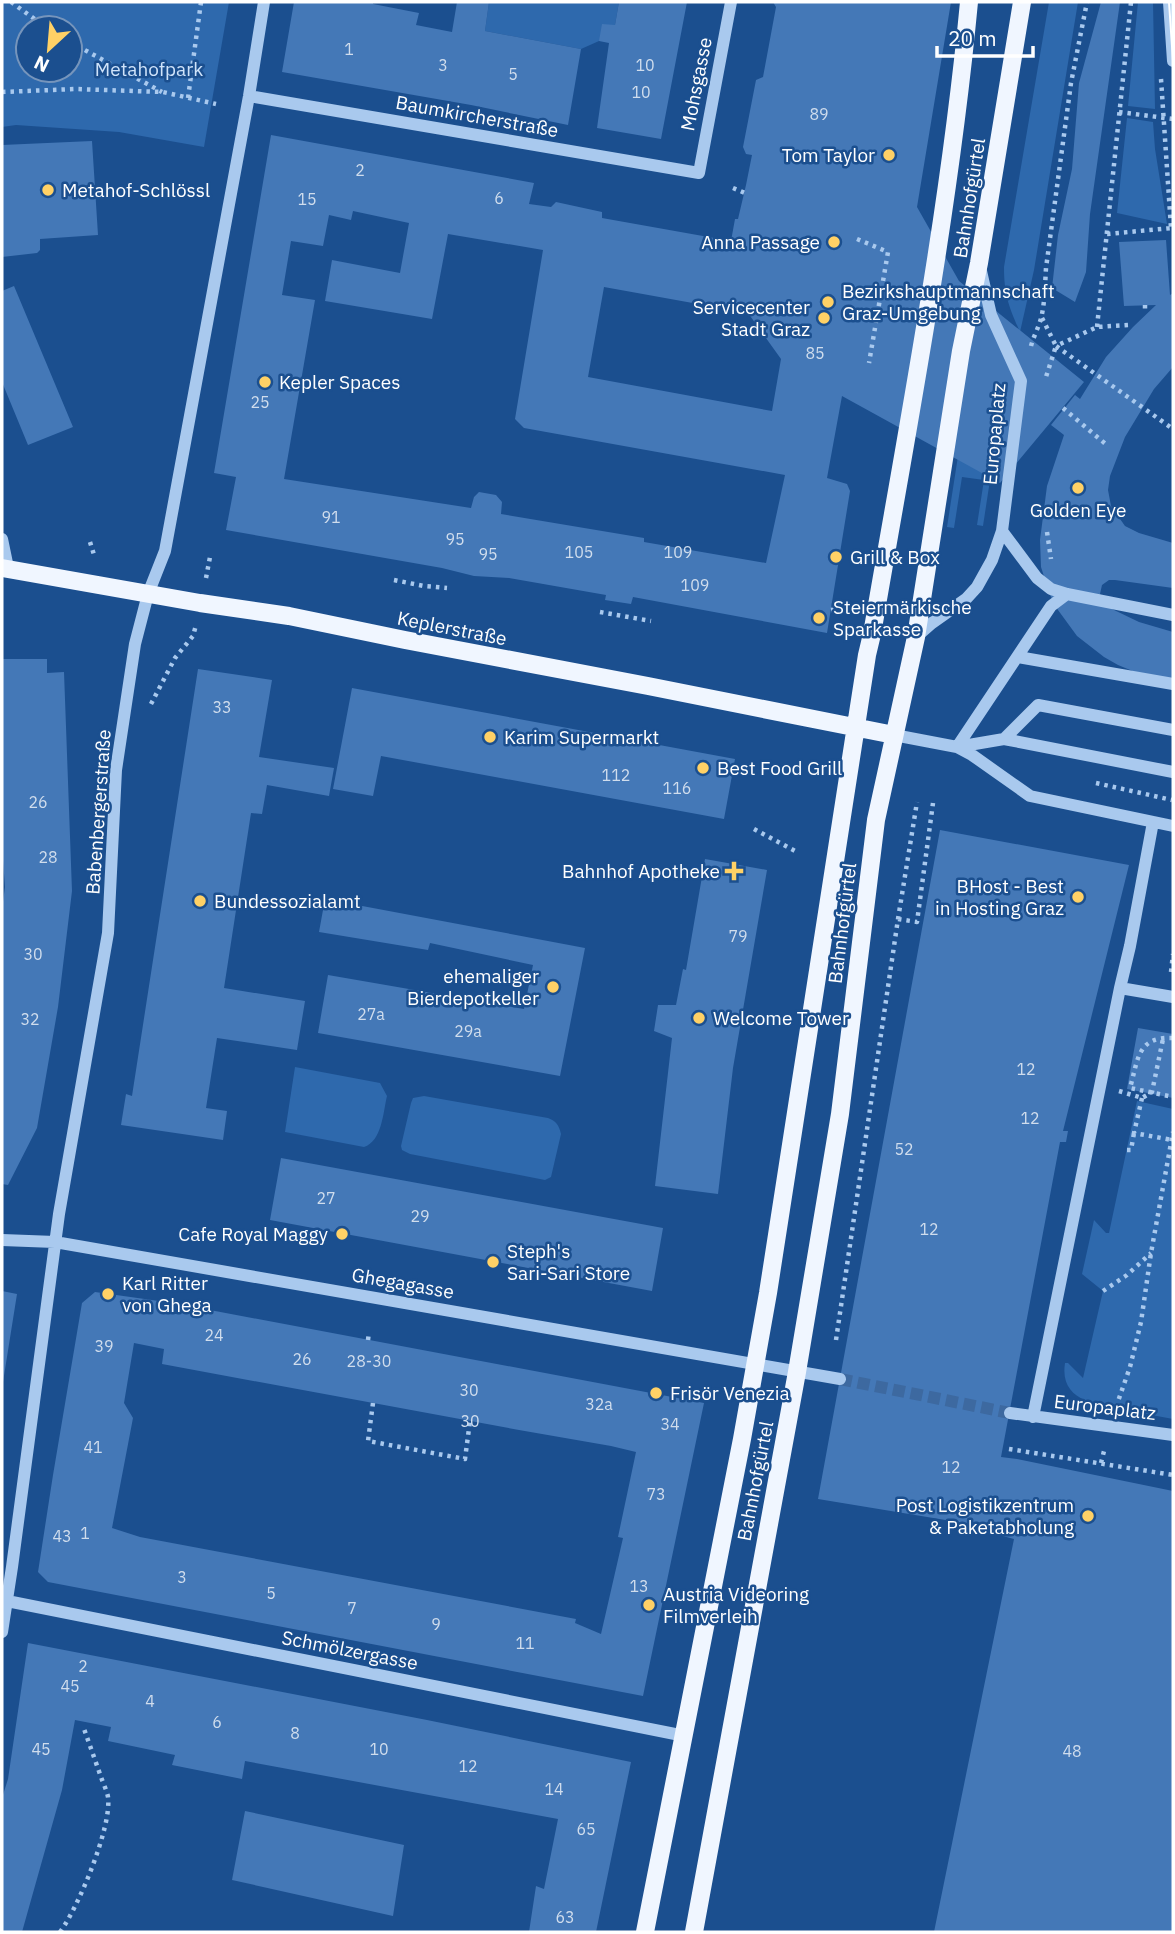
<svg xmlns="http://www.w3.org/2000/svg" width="1175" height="1934" font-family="'IBM Plex Sans',sans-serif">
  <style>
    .green { fill: #2e69ad; fill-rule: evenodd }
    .building { fill: #4478b7; fill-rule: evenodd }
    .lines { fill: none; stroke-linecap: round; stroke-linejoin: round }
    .minor-tunnel { stroke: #3d69a0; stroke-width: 12; stroke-dasharray: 12 6; stroke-linecap: butt }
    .path { stroke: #a9c9ee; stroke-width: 4.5; stroke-dasharray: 3.5 5; stroke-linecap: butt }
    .minor { stroke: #a9c9ee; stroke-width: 12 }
    .major { stroke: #f0f6ff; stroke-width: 18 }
    .tram { stroke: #fff; stroke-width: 2 }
    .poi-dot { fill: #ffd166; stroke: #1b4f8f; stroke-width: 2.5 }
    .labels { text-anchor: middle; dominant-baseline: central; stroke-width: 5; stroke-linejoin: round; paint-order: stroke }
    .number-label { font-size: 16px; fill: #d0dded }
    .park-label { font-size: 19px; fill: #cfe3fa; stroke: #1b4f8f }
    .street-label { font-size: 19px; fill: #fff; stroke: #1b4f8f }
    .poi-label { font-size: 19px; fill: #fff; stroke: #1b4f8f; text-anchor: start }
  </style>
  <rect width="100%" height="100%" fill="#1b4f8f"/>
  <path class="green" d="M2 2H229L204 147 119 132 16 125 2 127ZM70 28V70H28V28Z
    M489 2H619L615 25 599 41 581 49 485 31Z
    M1049 2H1078L1034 270 1020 332C1009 307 1004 295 1004 267Z
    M1138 2H1153L1155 109 1128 106Z
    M1127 118 1153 122 1155 149 1167 224 1117 213Z
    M972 366 1004 388 983 526 977 525 984 480 962 477 954 528 947 527Z
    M295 1067 380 1083 387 1096C383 1113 382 1141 364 1147L285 1132Z
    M424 1096 548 1118C556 1121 559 1125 561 1134L551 1177 545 1180 410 1154 402 1150 401 1146 411 1103 413 1098Z
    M1137 1101 1173 1109V1419C1157 1416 1141 1413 1125 1409 1097 1404 1059 1402 1065 1363H1068L1083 1378 1103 1291 1082 1274 1094 1220 1106 1233H1109Z"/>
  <path class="building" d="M294 2H373V4L419 13 416 25 452 32 457 2H489L485 31 581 49 568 125 471 105 282 72Z
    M619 2H687L661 139 597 128 609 43 599 41 602 24 615 25Z
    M773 2H951L917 207 959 281 1084 382 1000 483 842 396 827 478 847 484 850 491 827 633 633 597 631 604 605 600 606 595 509 578 474 576 442 568 226 530 236 477 214 473 271 135 534 183 529 204 551 207 556 202 602 212V218L731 241 735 219H738L746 185 752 155 746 154 743 147 756 80 763 77 776 7ZM353 211 409 223 400 273 332 260 325 301 432 319 448 234 543 250 515 419 524 428 785 475 766 563 644 542V538L501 514 502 502 496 495 479 492 474 497 471 508 284 479 315 300 282 295 291 241 323 246 329 215 351 220ZM604 287 748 313 781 359 772 411 588 377Z
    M1101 2H1120L1090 214 1086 272 1075 302 1052 288 1058 235 1072 169 1079 83Z
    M92 141 98 235 40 239V250L37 253 2 257V145Z
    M1166 240 1170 295 1173 293V367L1154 389 1125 437 1110 476 1108 490 1111 506 1125 526 1139 533 1173 543V588L1115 580H1109L1102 585 1100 594 1112 609 1139 622 1173 632V682L1135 672 1118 665 1104 657 1077 636 1058 610 1050 595 1041 567 1040 540 1047 486 1064 435 1051 425 1075 395 1080 399 1106 357 1133 327 1156 305 1124 306 1119 242Z
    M14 286 73 427 28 445 2 382V291Z
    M2 659H47V673L64 672 72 891 58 1007 37 1128 8 1185 2 1184V909L5 887 2 847Z
    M198 669 272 680 259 757 334 768 329 796 267 785 262 814 251 813 224 988 305 1001 297 1050 217 1038 206 1108 227 1111 223 1140 121 1125 126 1094 132 1096Z
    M352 688 735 759 724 819 381 756 373 796 333 789Z
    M940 830 1129 865 1063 1131H1068L1066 1142H1060L1001 1457 1017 1459 1173 1491V1932H934L1014 1539 999 1535 1000 1529 818 1499Z
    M705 859 767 870 733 1068 718 1194 655 1186 672 1038 654 1031 658 1005H676L683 969 686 970Z
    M325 899 585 948 560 1076 318 1033 328 975 524 1009 533 965 430 943 428 950 319 932Z
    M1138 1028 1173 1034V1098L1127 1089Z
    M281 1158 663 1228 652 1291 270 1220Z
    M2 1291 17 1294 3 1382 2 1381Z
    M95 1292 173 1303 704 1403 643 1696 48 1582 38 1572 53 1475 82 1303ZM134 1343 164 1349 162 1364 519 1430 611 1446 636 1452 618 1537 623 1538 601 1634 575 1623 576 1619 140 1537 112 1528 133 1418 124 1403Z
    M28 1643 427 1720 631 1762 596 1932H529L536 1886 544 1889 558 1819 245 1761 242 1779 172 1765 175 1755 108 1741 111 1727 75 1720 62 1790 22 1932H2V1798L8 1779Z
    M245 1811 404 1845 393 1916 232 1880Z"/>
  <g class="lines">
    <path class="minor-tunnel" d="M840 1379 1010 1413"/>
    <path class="path" d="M11 2 47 28
      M70 42 162 92
      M1161 79 1171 228
      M2 92 76 89 163 92 216 104
      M188 98 201 2
      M1119 112 1173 119
      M733 188 745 193
      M1107 234 1172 228
      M857 239 888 252 869 363
      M1145 305V312
      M1042 318 1056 346 1045 380
      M1128 325 1097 327 1056 346 1173 429
      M1097 327 1131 2
      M1031 346C1034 335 1040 325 1042 314 1045 299 1045 284 1046 268L1071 83 1087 2
      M1063 408 1108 446
      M1047 532 1051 559
      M90 542 95 558
      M206 578 210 557
      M394 580 424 586 447 588
      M831 610 838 609
      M600 612 651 621
      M151 704 175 658 193 636 196 625
      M1096 783 1172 800
      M754 829 799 853
      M898 919 917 922 933 803
      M1171 972 1173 954
      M1173 1038C1137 1036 1138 1060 1130 1088L1173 1097
      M1119 1091 1142 1098 1152 1092 1163 1039
      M1142 1098 1134 1133 1172 1140
      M1127 1150H1131L1134 1133
      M1103 1291 1127 1275 1151 1253
      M368 1340 369 1332
      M836 1340 898 919 917 802
      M373 1403 368 1441 465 1459 470 1421
      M1116 1407 1130 1367 1141 1322 1151 1253 1173 1132
      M1009 1449 1173 1475
      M1101 1463 1105 1447
      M60 1932C78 1908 112 1827 108 1797 107 1791 103 1783 101 1777 95 1760 89 1743 83 1726"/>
    <path class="minor" d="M1169 2 1173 61
      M249 96 699 173 731 2
      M1002 531 1037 578 1051 589 1067 594 1173 615
      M2 539 8 568
      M916 637 932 623 966 599 977 587 992 560 1002 531 1021 381 991 315 981 271
      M1018 657 1173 684
      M894 735 957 747 972 755 1030 796 1173 826
      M1004 739 1038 705 1173 730
      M957 747 1004 739 1173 772
      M957 747 1051 606 1067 594
      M1120 988 1173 997
      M2 1240 55 1242 840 1379
      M1010 1413 1173 1435
      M1033 1417 1120 988 1130 946 1153 822
      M7 1601 685 1736
      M2 1632 12 1567 59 1214 108 933 116 770 135 644 148 594 165 551 249 96 264 2"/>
    <path class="major" d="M2 568 200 603 289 616 405 640 648 686 894 735
      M645 1932 742 1439 768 1293 867 655 872 634C908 424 949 214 969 2
      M694 1932 797 1372 840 1114 876 820 916 637 961 351 979 263 1022 2"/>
    <path class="tram" d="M1169 2 1173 61"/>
  </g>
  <g class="poi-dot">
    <circle cx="889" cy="155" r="7"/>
    <circle cx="48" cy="190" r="7"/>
    <circle cx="834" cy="242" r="7"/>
    <circle cx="828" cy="302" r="7"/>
    <circle cx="824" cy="318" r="7"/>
    <circle cx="265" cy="382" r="7"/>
    <circle cx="1078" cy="488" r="7"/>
    <circle cx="836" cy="557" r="7"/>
    <circle cx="819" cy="618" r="7"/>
    <circle cx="490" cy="737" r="7"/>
    <circle cx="703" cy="768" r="7"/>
    <path d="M730.5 860.5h7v7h7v7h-7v7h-7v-7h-7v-7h7z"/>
    <circle cx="1078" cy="897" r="7"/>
    <circle cx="200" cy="901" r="7"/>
    <circle cx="553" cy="987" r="7"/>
    <circle cx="699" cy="1018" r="7"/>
    <circle cx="342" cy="1234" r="7"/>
    <circle cx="493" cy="1262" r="7"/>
    <circle cx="108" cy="1294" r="7"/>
    <circle cx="656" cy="1393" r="7"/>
    <circle cx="1088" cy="1516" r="7"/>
    <circle cx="649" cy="1605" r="7"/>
  </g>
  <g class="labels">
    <g class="number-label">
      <text x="349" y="49">1</text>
      <text x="443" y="65">3</text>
      <text x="645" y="65">10</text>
      <text x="513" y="74">5</text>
      <text x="641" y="92">10</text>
      <text x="819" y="114">89</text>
      <text x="360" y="170">2</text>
      <text x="499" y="198">6</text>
      <text x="307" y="199">15</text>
      <text x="815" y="353">85</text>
      <text x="260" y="402">25</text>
      <text x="331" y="517">91</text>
      <text x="455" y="539">95</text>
      <text x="579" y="552">105</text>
      <text x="678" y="552">109</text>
      <text x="488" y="554">95</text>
      <text x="695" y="585">109</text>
      <text x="222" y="707">33</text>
      <text x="616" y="775">112</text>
      <text x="677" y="788">116</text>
      <text x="38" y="802">26</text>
      <text x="48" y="857">28</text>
      <text x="738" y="936">79</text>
      <text x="33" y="954">30</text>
      <text x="371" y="1014">27a</text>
      <text x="30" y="1019">32</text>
      <text x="468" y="1031">29a</text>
      <text x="1026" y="1069">12</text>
      <text x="1030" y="1118">12</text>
      <text x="904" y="1149">52</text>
      <text x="326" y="1198">27</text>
      <text x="420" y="1216">29</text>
      <text x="929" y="1229">12</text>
      <text x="214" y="1335">24</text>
      <text x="104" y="1346">39</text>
      <text x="302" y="1359">26</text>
      <text x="369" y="1361">28-30</text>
      <text x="469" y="1390">30</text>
      <text x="599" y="1404">32a</text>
      <text x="470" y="1421">30</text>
      <text x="670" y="1424">34</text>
      <text x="93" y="1447">41</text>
      <text x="951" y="1467">12</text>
      <text x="656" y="1494">73</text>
      <text x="85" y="1533">1</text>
      <text x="62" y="1536">43</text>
      <text x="182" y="1577">3</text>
      <text x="639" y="1586">13</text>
      <text x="271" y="1593">5</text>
      <text x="352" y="1608">7</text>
      <text x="436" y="1624">9</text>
      <text x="525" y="1643">11</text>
      <text x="83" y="1666">2</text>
      <text x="70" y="1686">45</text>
      <text x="150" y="1701">4</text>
      <text x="217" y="1722">6</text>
      <text x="295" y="1733">8</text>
      <text x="41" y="1749">45</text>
      <text x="379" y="1749">10</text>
      <text x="1072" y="1751">48</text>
      <text x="468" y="1766">12</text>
      <text x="554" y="1789">14</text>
      <text x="586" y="1829">65</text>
      <text x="565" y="1917">63</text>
    </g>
    <g class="park-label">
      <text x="149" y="69">Metahofpark</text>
    </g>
    <g class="street-label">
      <text transform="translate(696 84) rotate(-79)">Mohsgasse</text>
      <text transform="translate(477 116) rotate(10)">Baumkircherstraße</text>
      <text transform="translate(969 198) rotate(-81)">Bahnhofgürtel</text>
      <text transform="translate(994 434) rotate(-85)">Europaplatz</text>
      <text transform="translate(452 628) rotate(11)">Keplerstraße</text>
      <text transform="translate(98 812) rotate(-86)">Babenbergerstraße</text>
      <text transform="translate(842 923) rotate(-83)">Bahnhofgürtel</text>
      <text transform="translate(403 1283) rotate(10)">Ghegagasse</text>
      <text transform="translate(1105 1407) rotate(7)">Europaplatz</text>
      <text transform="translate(755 1481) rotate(-79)">Bahnhofgürtel</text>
      <text transform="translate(350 1650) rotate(11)">Schmölzergasse</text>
    </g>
    <g class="poi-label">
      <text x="875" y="155" text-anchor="end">Tom Taylor</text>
      <text x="62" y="190">Metahof-Schlössl</text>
      <text x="820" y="242" text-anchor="end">Anna Passage</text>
      <text x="842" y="291">Bezirkshauptmannschaft<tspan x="842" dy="22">Graz-Umgebung</tspan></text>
      <text x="810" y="307" text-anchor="end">Servicecenter<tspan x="810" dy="22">Stadt Graz</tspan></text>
      <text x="279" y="382">Kepler Spaces</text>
      <text x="1078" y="510" text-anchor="middle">Golden Eye</text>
      <text x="850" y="557">Grill &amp; Box</text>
      <text x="833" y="607">Steiermärkische<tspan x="833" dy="22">Sparkasse</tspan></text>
      <text x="504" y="737">Karim Supermarkt</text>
      <text x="717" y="768">Best Food Grill</text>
      <text x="720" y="871" text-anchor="end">Bahnhof Apotheke</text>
      <text x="1064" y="886" text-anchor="end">BHost - Best<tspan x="1064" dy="22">in Hosting Graz</tspan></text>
      <text x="214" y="901">Bundessozialamt</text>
      <text x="539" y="976" text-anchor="end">ehemaliger<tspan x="539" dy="22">Bierdepotkeller</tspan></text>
      <text x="713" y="1018">Welcome Tower</text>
      <text x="328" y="1234" text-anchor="end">Cafe Royal Maggy</text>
      <text x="507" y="1251">Steph's<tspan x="507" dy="22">Sari-Sari Store</tspan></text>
      <text x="122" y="1283">Karl Ritter<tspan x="122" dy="22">von Ghega</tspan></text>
      <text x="670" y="1393">Frisör Venezia</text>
      <text x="1074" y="1505" text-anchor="end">Post Logistikzentrum<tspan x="1074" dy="22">&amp; Paketabholung</tspan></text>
      <text x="663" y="1594">Austria Videoring<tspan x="663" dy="22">Filmverleih</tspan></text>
    </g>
  </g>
  <rect width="1175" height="1934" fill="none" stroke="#ffffff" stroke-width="7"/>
  <g transform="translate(49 49) rotate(206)"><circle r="33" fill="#1b4f8f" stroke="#7695bc" stroke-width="2"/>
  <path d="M0-5L12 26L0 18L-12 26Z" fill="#ffd166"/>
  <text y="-10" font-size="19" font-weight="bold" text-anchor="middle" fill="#ffffff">N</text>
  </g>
  <path d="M937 46v10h96v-10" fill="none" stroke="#ffffff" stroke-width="3.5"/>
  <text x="948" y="46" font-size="21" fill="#ffffff" stroke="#1b4f8f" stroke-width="5" paint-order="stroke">20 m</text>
</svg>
